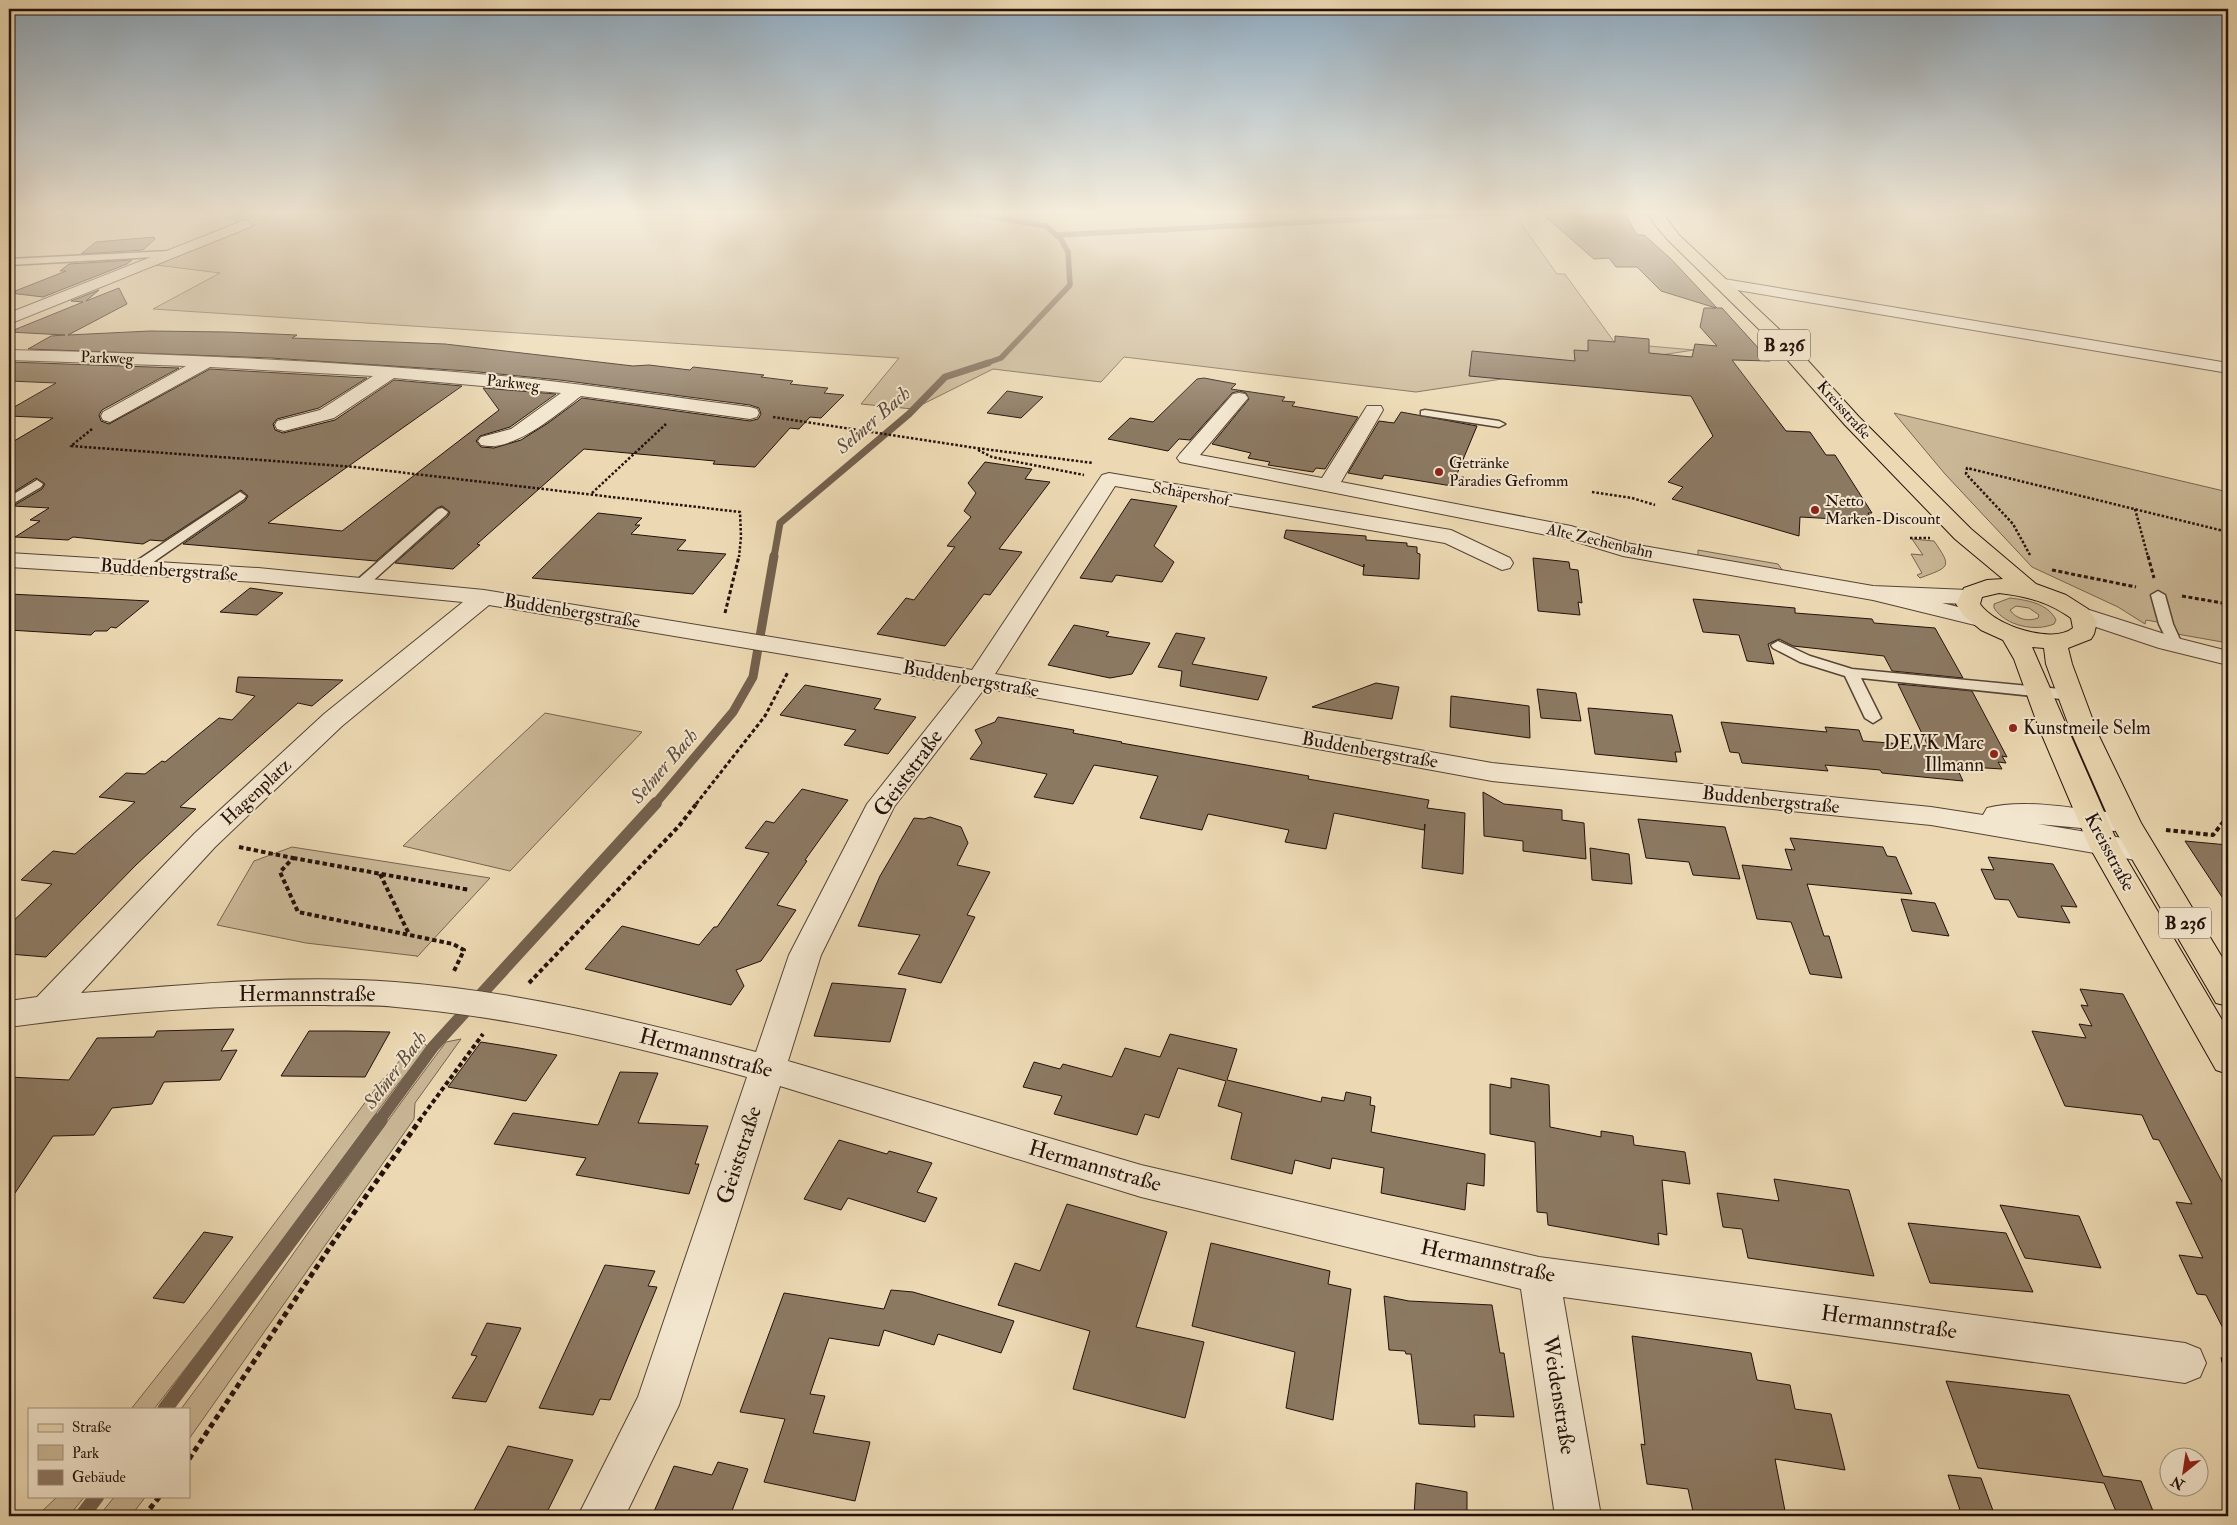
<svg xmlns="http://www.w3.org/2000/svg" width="2237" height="1525" font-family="'IM FELL Double Pica',serif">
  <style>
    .green { fill: #cab796; stroke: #766450; fill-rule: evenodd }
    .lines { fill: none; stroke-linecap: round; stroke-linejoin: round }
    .stream-far4 { stroke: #73604d; stroke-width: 5.5 }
    .stream-far3 { stroke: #73604d; stroke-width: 7 }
    .stream-far2 { stroke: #73604d; stroke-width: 9 }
    .stream-far1 { stroke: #73604d; stroke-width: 12 }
    .stream { stroke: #73604d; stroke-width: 15 }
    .building { fill: #8c7962; stroke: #23110a }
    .service-casing { stroke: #554334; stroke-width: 3 }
    .minor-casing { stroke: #554334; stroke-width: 2 }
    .primary-casing { stroke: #23110a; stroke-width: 2 }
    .path-far4 { stroke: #23110a; stroke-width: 2; stroke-dasharray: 2 1; stroke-linecap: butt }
    .path-far3 { stroke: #23110a; stroke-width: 2.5; stroke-dasharray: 2.5 2; stroke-linecap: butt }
    .path-far2 { stroke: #23110a; stroke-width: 3; stroke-dasharray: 4 2.5; stroke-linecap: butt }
    .path-far1 { stroke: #23110a; stroke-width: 4; stroke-dasharray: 4.5 3; stroke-linecap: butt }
    .path { stroke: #23110a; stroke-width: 5; stroke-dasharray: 5.5 4; stroke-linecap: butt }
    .service { fill: #f3e6ce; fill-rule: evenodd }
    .minor { fill: #f3e6ce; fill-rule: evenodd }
    .primary { fill: #ecd9b3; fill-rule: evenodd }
    .poi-dot { fill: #8f2418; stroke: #f3e6ce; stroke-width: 2 }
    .labels { text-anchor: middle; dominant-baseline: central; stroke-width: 4; stroke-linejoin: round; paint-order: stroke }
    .far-street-label { font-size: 16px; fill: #23110a; stroke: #f3e6ce }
    .far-poi-label { font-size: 16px; fill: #23110a; stroke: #f3e6ce; text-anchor: start }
    .shield { fill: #f3e6ce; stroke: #615145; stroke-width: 1 }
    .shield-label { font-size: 18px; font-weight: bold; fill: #23110a }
    .street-label { font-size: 19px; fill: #23110a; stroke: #f3e6ce }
    .poi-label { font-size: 19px; fill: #23110a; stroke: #f3e6ce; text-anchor: start }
    .water-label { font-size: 20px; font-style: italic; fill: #5f4c3c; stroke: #f3e6ce }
    .near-street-label { font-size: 22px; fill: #23110a; stroke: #f3e6ce }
  </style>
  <rect width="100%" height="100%" fill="#ecd9b3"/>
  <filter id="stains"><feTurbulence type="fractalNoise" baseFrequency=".004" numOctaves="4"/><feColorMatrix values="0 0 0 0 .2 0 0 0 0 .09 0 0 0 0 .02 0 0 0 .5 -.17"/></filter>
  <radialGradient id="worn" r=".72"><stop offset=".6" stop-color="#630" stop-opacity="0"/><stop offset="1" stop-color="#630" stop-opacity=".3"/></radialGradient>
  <path class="green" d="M241 212H1513L1557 274H1565L1567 277 1615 343 1694 350 1416 392 1124 357 1101 382 993 369 913 409 861 404 899 358 153 309 220 273 156 265 256 225 225 218Z
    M1894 413 2228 492V643L2177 634 2174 625 2146 620 2145 624 2118 607 2032 567 1945 474Z
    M1912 539 1934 541C1953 568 1949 567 1920 578L1917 575 1922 573 1911 554 1923 555Z
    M1698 550 1778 564 1783 571 1698 556Z
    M2010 598C2026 600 2048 603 2056 620L2054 624C2035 632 2006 626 1994 608V604ZM2016 606 2029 608 2039 615 2038 618C2028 622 2016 619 2010 610Z
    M545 713 642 732 510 871 403 846Z
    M292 847 490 878 417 957V956L306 943 217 925 254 861Z
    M419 1039 428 1047 394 1089 231 1310 154 1409H131L211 1308 379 1084Z
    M461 1039 415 1103 414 1119 189 1439V1409H181C272 1288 355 1162 446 1042Z
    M58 1496H85L69 1516H37Z
    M115 1496H146L131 1516H99Z"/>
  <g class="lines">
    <path class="stream-far4" d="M964 212 1046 226 1061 239 1068 252 1070 285 1001 358 984 364
      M1057 235 1505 212"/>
    <path class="stream-far3" d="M774 557 780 523 909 414 945 377 988 363"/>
    <path class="stream-far2" d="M655 804 733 712 753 677 774 556"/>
    <path class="stream-far1" d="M379 1121 433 1047 656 803"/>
    <path class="stream" d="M165 1409 380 1120
      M82 1516 97 1496"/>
  </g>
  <path class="building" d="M1540 212 1625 214 1637 235H1644L1671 259 1717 308H1722L1770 361 1732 360 1786 431 1810 432 1826 455H1835L1872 513H1868L1873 521 1800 517 1799 536 1672 499 1683 487 1668 482 1713 436 1691 396 1469 376 1472 351 1575 361 1574 350 1588 351V340L1615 342V336L1649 339V353L1692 357 1695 344 1717 346 1700 327 1704 308H1716L1661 291 1637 267H1616L1609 258 1594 259Z
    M154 237 155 239 143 250 81 254 96 242Z
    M132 260 127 264 43 297 10 293 66 271H60L69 264Z
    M119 288 127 304 68 335 150 331 227 332 297 335 292 338 445 344 633 366 649 365 690 370 693 367 764 375 761 377 793 381 790 384 828 388 824 393 844 395 821 418 810 417 799 429 790 428 755 467 713 464 715 461 584 449 477 544 480 545 453 569 395 563 448 516 450 512 442 506 437 508 376 561 183 544 245 501 248 496 241 490 163 541 150 540 143 544 73 537 68 540 15 537 40 521 30 520 49 508 13 506 42 489 45 484 36 478 9 495V444L53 418 9 416V410L56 383 9 381V362L179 368 102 410 99 415 101 421 109 424 210 369 367 378 319 408 277 419 273 424 275 430 283 433 335 420 394 380 462 386 268 523 342 531 499 410 483 388 556 394 510 427 480 436 476 441 481 447 494 448 521 440 548 423 582 398 750 421 758 419 761 414 759 408 750 405 560 380 468 371 271 358 28 349 51 336 65 335 9 332 83 302 71 301 99 290 86 301Z
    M1204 378 1236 384 1231 389 1285 397 1282 401 1295 402 1292 406 1358 417 1325 469 1316 468 1313 472 1268 465 1270 462 1248 458 1251 453 1212 444 1249 399 1246 393 1239 391 1232 393 1190 440 1179 439 1168 451 1108 439 1130 418 1153 422 1197 379Z
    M1007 391 1043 397 1021 418 987 413Z
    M1401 412 1477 426 1452 486 1384 475 1382 479 1348 473 1379 421 1394 423Z
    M985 462 1032 469 1025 479 1050 482 999 549 1022 552 990 595 984 594 945 646 877 634 906 598 914 600 955 547 947 546 971 517 964 511 976 493 968 483Z
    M1131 499 1177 506 1154 546 1174 562 1162 582 1116 575 1112 582 1080 578Z
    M598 513 642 518 635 525H640L631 534 686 540 677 550 726 554 693 594 532 578Z
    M1286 530 1366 536V540L1407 543V546L1417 547V553L1420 554 1419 579 1363 575 1364 564V567L1284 538Z
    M1533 558 1569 562 1570 569 1578 570 1582 603 1578 602 1580 615 1538 611Z
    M250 588 283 593 257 615 220 612Z
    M9 594 92 598 149 601 116 628 111 627 107 631H95L91 635 9 630Z
    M1693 599 1795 608V613L1872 619 1874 623 1935 628 1963 678 1892 671 1884 656 1793 646 1779 639 1768 644 1774 664 1747 661 1739 635 1703 632Z
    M1074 625 1109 632 1106 636 1150 643 1132 674 1110 678 1048 665Z
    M1176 633 1205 638 1192 664 1267 677 1258 700 1180 686 1182 671 1158 667Z
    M238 677 343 680 312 706 298 703 180 807 196 809 136 865 46 957 9 954V925L52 884 21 880 53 851 75 854 135 802 99 797 126 773 145 774 162 761 165 762 219 718 232 720 255 696 236 692Z
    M1376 683 1399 687 1392 719 1312 707Z
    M1898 684 1972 691 2007 757 2002 756 2006 763 1998 762 2002 769 1970 767 1972 770 1957 768 1963 781 1882 773 1880 770 1825 765 1828 771 1742 763 1739 753 1730 752 1721 722 1827 732 1825 727 1859 730 1863 741 1928 746Z
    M805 685 881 699 874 709 916 717 888 754 844 745 856 730 780 715Z
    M1537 689 1576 693 1581 721 1541 718Z
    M1451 696 1529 706 1530 738 1450 727Z
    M1588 708 1672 715 1681 752H1675L1677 762 1595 754Z
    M998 717 1074 730 1073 733 1122 742 1121 743 1309 776 1308 779 1429 800 1427 808 1465 813 1463 874 1422 868 1425 824 1424 830 1334 813 1326 849 1285 842 1289 830 1208 814 1202 830 1140 818 1158 776 1094 765 1073 804 1034 797 1047 774 970 759 982 743 975 730 995 722Z
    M802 789 848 800 805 860 807 861 777 905 796 910 775 941 761 961 736 970 744 986 731 1005 585 969 622 926 699 945 714 927H717L769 853 745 848 766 821 774 823Z
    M1483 792 1504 804 1562 810V820L1584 823 1586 859 1523 851V841L1484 836Z
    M930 817 961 827 968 843 957 865 990 872 967 915 975 917 941 983 898 974 920 935 858 926 880 876 914 818 924 819Z
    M1638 819 1725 827 1740 879 1693 875 1689 862 1646 858Z
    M1790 838 1883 847 1887 856 1896 857 1912 894 1807 884 1824 936H1829L1842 978 1810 974 1791 922 1757 919 1742 865 1792 870 1785 849 1795 850Z
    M2185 841 2228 845V906Z
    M1590 848 1629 854 1632 884 1592 880Z
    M1988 857 2053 864 2077 907 2061 906 2070 923 2018 917 2009 900 1995 899 1981 869 1994 870Z
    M1901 899 1935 903 1949 936 1912 931Z
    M832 983 906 989 890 1042 814 1036Z
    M2080 989 2123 994 2228 1193V1338L2206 1295 2197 1294 2179 1255 2203 1258 2176 1202 2192 1204 2159 1140 2153 1139 2142 1115 2065 1106 2032 1031 2086 1038 2079 1024 2092 1026 2081 1005 2088 1006Z
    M234 1029 221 1051 237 1050 220 1080 164 1082 152 1104 112 1108 94 1135 53 1136 9 1202V1077L69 1080 97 1038 154 1037 157 1031Z
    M309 1031H348L390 1032 365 1077 281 1076Z
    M1170 1034 1237 1049 1227 1080 1321 1102 1322 1097 1344 1101 1346 1092 1371 1097 1370 1105 1375 1106 1371 1132 1485 1154 1484 1186 1467 1183 1465 1210 1381 1193 1384 1168 1332 1158 1330 1169 1295 1160 1292 1174 1231 1159 1242 1113 1218 1106 1226 1081 1178 1068 1159 1118 1145 1114 1137 1135 1054 1114 1062 1096 1023 1087 1034 1062 1060 1069 1063 1064 1112 1077 1125 1048 1160 1057Z
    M481 1042 519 1048 557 1055 526 1101 448 1087Z
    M620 1072 658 1073 638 1123 708 1126 695 1164H699L689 1194 576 1175 586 1158 494 1144 513 1113 598 1125Z
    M1511 1078 1549 1085 1550 1127 1601 1137V1131L1633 1136 1634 1145 1685 1152 1690 1184 1662 1180 1667 1235 1658 1233 1659 1245 1548 1225 1547 1213 1537 1212 1535 1142 1490 1134V1084L1511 1088Z
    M839 1140 887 1154 889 1151 932 1163 917 1192 937 1198 925 1222 848 1198 841 1210 804 1199Z
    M1774 1179 1849 1190 1874 1276 1748 1258 1742 1229 1723 1227 1717 1193 1779 1201Z
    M1067 1204 1167 1232 1136 1327 1204 1342 1185 1418 1073 1389 1090 1331 998 1305 1015 1263 1040 1271Z
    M2000 1205 2079 1216 2101 1268 2025 1258Z
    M1908 1223 2006 1233 2033 1292 1930 1283Z
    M204 1232 233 1237 184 1303 153 1298Z
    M1211 1243 1330 1271 1328 1284 1351 1289 1333 1420 1286 1408 1295 1352 1192 1326Z
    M605 1265 655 1271 648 1286 657 1287 610 1400 600 1399 593 1415 539 1408Z
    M891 1290 913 1292 1014 1321 1001 1353 938 1334 934 1345 884 1330 879 1346 829 1338 810 1394 825 1396 813 1433 870 1442 855 1501 764 1482 785 1419 740 1412 784 1293 884 1309Z
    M1384 1296 1409 1301 1492 1305 1500 1353H1504L1514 1417 1474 1415 1475 1427 1419 1424 1411 1354H1406L1405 1351 1389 1350Z
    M487 1323 521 1328 486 1402 452 1398 477 1356 471 1355Z
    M1632 1336 1751 1353 1757 1380 1790 1385 1795 1409 1831 1414 1845 1470 1775 1459 1786 1516H1694L1688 1489 1647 1484 1641 1444 1645 1445Z
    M1946 1381 2069 1395 2103 1476 2141 1481 2155 1516H2118L2104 1483 1978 1468Z
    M508 1446 573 1460 545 1516H471Z
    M718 1462 748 1469 730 1516H652L674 1466 712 1475Z
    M1948 1475 1981 1478 1995 1516H1962Z
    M1416 1483 1467 1492V1516H1414Z"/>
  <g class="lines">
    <g class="service-casing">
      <path id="service" d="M170 251 173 252V256L9 265V259Z
        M1425 410 1499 421 1505 424 1499 427 1421 415V411Z
        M37 480 43 484 41 487 9 506V497Z
        M240 492 246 496 244 499 142 570H132L130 567 132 564Z
        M442 508 448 512 446 515 366 587H356L354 584 356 581 438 509Z
        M2158 591 2165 595 2173 624 2182 644 2180 647H2170L2159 624 2151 595Z
        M1778 641 1810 656 1852 669 2071 690 2079 695 2071 700 1861 678 1881 718 1873 723 1865 718 1845 676 1800 662 1773 648 1771 645Z"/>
    </g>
    <g class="minor-casing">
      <path id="minor" d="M245 220 252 224 250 227 9 324V313Z
        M1724 279 2228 363V373L1719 287 1716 284 1719 281Z
        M9 350C184 354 359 362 533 379 605 387 678 398 750 407L757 409 759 413 757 417 750 419 581 396C557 414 513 453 481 445L478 441 481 437 511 429 561 393 394 378 334 418 284 431 277 429 275 425 277 421 320 410 373 376 210 367 110 422 103 420 101 416 103 412 186 366 9 360Z
        M1239 393 1245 394 1248 398 1200 455 1322 478 1367 406H1381L1383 410 1341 482 1571 526 1626 543 1873 586 1968 590 1976 592 1980 597 1976 602 1968 604 1942 603 1987 614 1991 619 1987 624 1979 626 1873 600 1623 556 1567 539 1180 462 1177 458 1180 454 1233 394Z
        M1109 473 1451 530 1510 558 1513 563 1510 568 1502 570 1445 543 1115 486 995 674 1492 763 1931 807 1983 815 1987 808C2024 798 2076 809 2114 813L2124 815 2128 822 2124 829 2114 831 2038 824 2141 841 2152 844 2156 851 2152 858 2141 861 1931 825 1492 781 985 688 894 807 821 955 788 1061 1141 1165 1539 1257 2185 1343 2200 1349 2206 1363 2200 1377 2185 1383 1563 1297 1601 1516H1555L1521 1289 1141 1197 780 1086 679 1405 625 1516H578L638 1397 747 1077C632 1046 516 1017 396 1007 373 1004 348 1006 325 1005 219 1004 113 1013 9 1027V1001L37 997 195 833 324 714 463 602 258 582 9 567V553L258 568 484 590 972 670 1102 475ZM489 605 962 684 867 804 789 955 756 1052C637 1021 518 991 395 982 291 974 185 985 81 993L215 847 342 726Z
        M2080 607 2177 638 2228 651V665L2159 648 2072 619 2068 614 2072 609Z"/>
    </g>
    <g class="primary-casing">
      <path id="primary" d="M1648 212H1662L1679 235 1780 330 1859 417 1971 529 2036 584 2066 595 2088 609 2097 622 2094 634 2091 639 2068 648 2072 664 2098 734 2141 823 2228 967V1006L2216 1003 2111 823 2072 734 2046 664 2044 648 2032 647 2119 846 2228 1030V1074L2216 1070 2089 846 2039 728 2014 659 2003 640 1981 630 1964 616 1956 604 1964 588 1987 580 2003 579 1955 539 1845 425 1768 338 1669 241 1655 225ZM1999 593C2026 596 2049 602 2071 618L2073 628C2052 645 1994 625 1980 604L1982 597Z"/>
    </g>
    <path class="path-far4" d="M264 216 275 212"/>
    <path class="path-far3" d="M773 417 976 448 1093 463
      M92 429 71 446 355 467 740 512 741 537 739 557
      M978 450 992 457 1084 475
      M1457 477 1476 480
      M1592 492 1632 498 1655 505
      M592 493 666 424
      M2135 509 2148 557
      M1910 538H1930
      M2030 555 2013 524 1966 474 1967 468 2228 532"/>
    <path class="path-far2" d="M2148 556 2154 578
      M2052 570 2136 587
      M2182 596 2228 604
      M725 613 739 556
      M696 804 765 716 788 672"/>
    <path class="path-far1" d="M2166 830 2213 835 2228 816
      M239 847 293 858 280 872 298 912 453 944 464 950 454 971
      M293 858 470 890
      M380 874 409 934
      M529 983 679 826 697 803
      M419 1121 483 1034"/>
    <path class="path" d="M2221 1360 2228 1359
      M189 1459 332 1244 420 1120
      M144 1516 160 1496"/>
    <use href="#service" class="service"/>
    <use href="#minor" class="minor"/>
    <use href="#primary" class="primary"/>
  </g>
  <linearGradient id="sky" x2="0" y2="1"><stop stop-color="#8ea8bc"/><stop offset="0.5" stop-color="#f6eedd"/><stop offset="1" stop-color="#f6eedd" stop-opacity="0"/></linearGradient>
  <rect width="2237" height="425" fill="url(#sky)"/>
  <g class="poi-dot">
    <circle cx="1439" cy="472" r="5"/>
    <circle cx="1815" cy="510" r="5"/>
    <circle cx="2013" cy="728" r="5"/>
    <circle cx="1994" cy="754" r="5"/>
  </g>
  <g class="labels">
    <g class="far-street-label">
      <text transform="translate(107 358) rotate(2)">Parkweg</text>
      <text transform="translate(513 383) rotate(6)">Parkweg</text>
      <text transform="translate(1844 410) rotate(48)">Kreisstraße</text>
      <text transform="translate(1191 494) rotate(10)">Schäpershof</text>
      <text transform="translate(1600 541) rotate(13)">Alte Zechenbahn</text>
    </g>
    <g class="far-poi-label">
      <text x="1449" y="463">Getränke<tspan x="1449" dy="18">Paradies Gefromm</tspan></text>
      <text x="1825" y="501">Netto<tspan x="1825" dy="18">Marken-Discount</tspan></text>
    </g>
    <g class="shield">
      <rect x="1758" y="329.5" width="52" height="31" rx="4"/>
      <rect x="2159" y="907.5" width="52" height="31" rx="4"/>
    </g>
    <g class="shield-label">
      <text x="1784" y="345">B 236</text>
      <text x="2185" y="923">B 236</text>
    </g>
    <g class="street-label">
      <text transform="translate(169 570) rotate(4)">Buddenbergstraße</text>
      <text transform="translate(572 611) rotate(9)">Buddenbergstraße</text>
      <text transform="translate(971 679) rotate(10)">Buddenbergstraße</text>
      <text transform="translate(1370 750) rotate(10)">Buddenbergstraße</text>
      <text transform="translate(256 792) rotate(-43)">Hagenplatz</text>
      <text transform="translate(1771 800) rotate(6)">Buddenbergstraße</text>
      <text transform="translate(2110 852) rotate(62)">Kreisstraße</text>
    </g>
    <g class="poi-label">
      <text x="2023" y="728">Kunstmeile Selm</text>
      <text x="1984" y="743" text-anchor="end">DEVK Marc<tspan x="1984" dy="22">Illmann</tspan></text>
    </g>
    <g class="water-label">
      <text transform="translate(873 420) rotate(-41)">Selmer Bach</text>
      <text transform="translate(664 766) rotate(-49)">Selmer Bach</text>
      <text transform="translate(395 1070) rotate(-53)">Selmer Bach</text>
    </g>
    <g class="near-street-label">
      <text transform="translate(908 773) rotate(-54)">Geiststraße</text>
      <text x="307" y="994">Hermannstraße</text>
      <text transform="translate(706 1053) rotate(15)">Hermannstraße</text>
      <text transform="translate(739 1155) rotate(-72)">Geiststraße</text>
      <text transform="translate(1095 1166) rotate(16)">Hermannstraße</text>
      <text transform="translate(1488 1261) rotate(12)">Hermannstraße</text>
      <text transform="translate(1889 1322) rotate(8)">Hermannstraße</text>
      <text transform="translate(1559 1395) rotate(81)">Weidenstraße</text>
    </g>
  </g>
  <rect width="2237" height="1525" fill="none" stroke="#ecd9b3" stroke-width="30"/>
  <rect x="10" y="10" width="2217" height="1505" fill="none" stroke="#23110a" stroke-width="2.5"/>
  <rect x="15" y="15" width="2207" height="1495" fill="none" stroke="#23110a"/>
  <rect x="28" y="1408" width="162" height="90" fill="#f3e6ce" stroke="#a09180"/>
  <rect x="38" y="1424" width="25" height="8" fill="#ecd9b3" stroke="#a09180"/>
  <text x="72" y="1432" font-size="15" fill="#23110a">Straße</text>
  <rect x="38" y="1445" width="25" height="15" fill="#cab796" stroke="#a09180"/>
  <text x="72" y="1458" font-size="15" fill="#23110a">Park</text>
  <rect x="38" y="1470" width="25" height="15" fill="#8c7962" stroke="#a09180"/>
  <text x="72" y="1482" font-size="15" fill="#23110a">Gebäude</text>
  <g transform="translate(2184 1472) rotate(210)"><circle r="24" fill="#f3e6ce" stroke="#a09180"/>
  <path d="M0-4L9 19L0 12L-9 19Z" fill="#8f2418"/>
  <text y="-8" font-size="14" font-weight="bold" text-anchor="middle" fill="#23110a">N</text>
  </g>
  <rect width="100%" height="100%" filter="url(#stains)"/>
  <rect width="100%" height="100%" fill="url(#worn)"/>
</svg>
